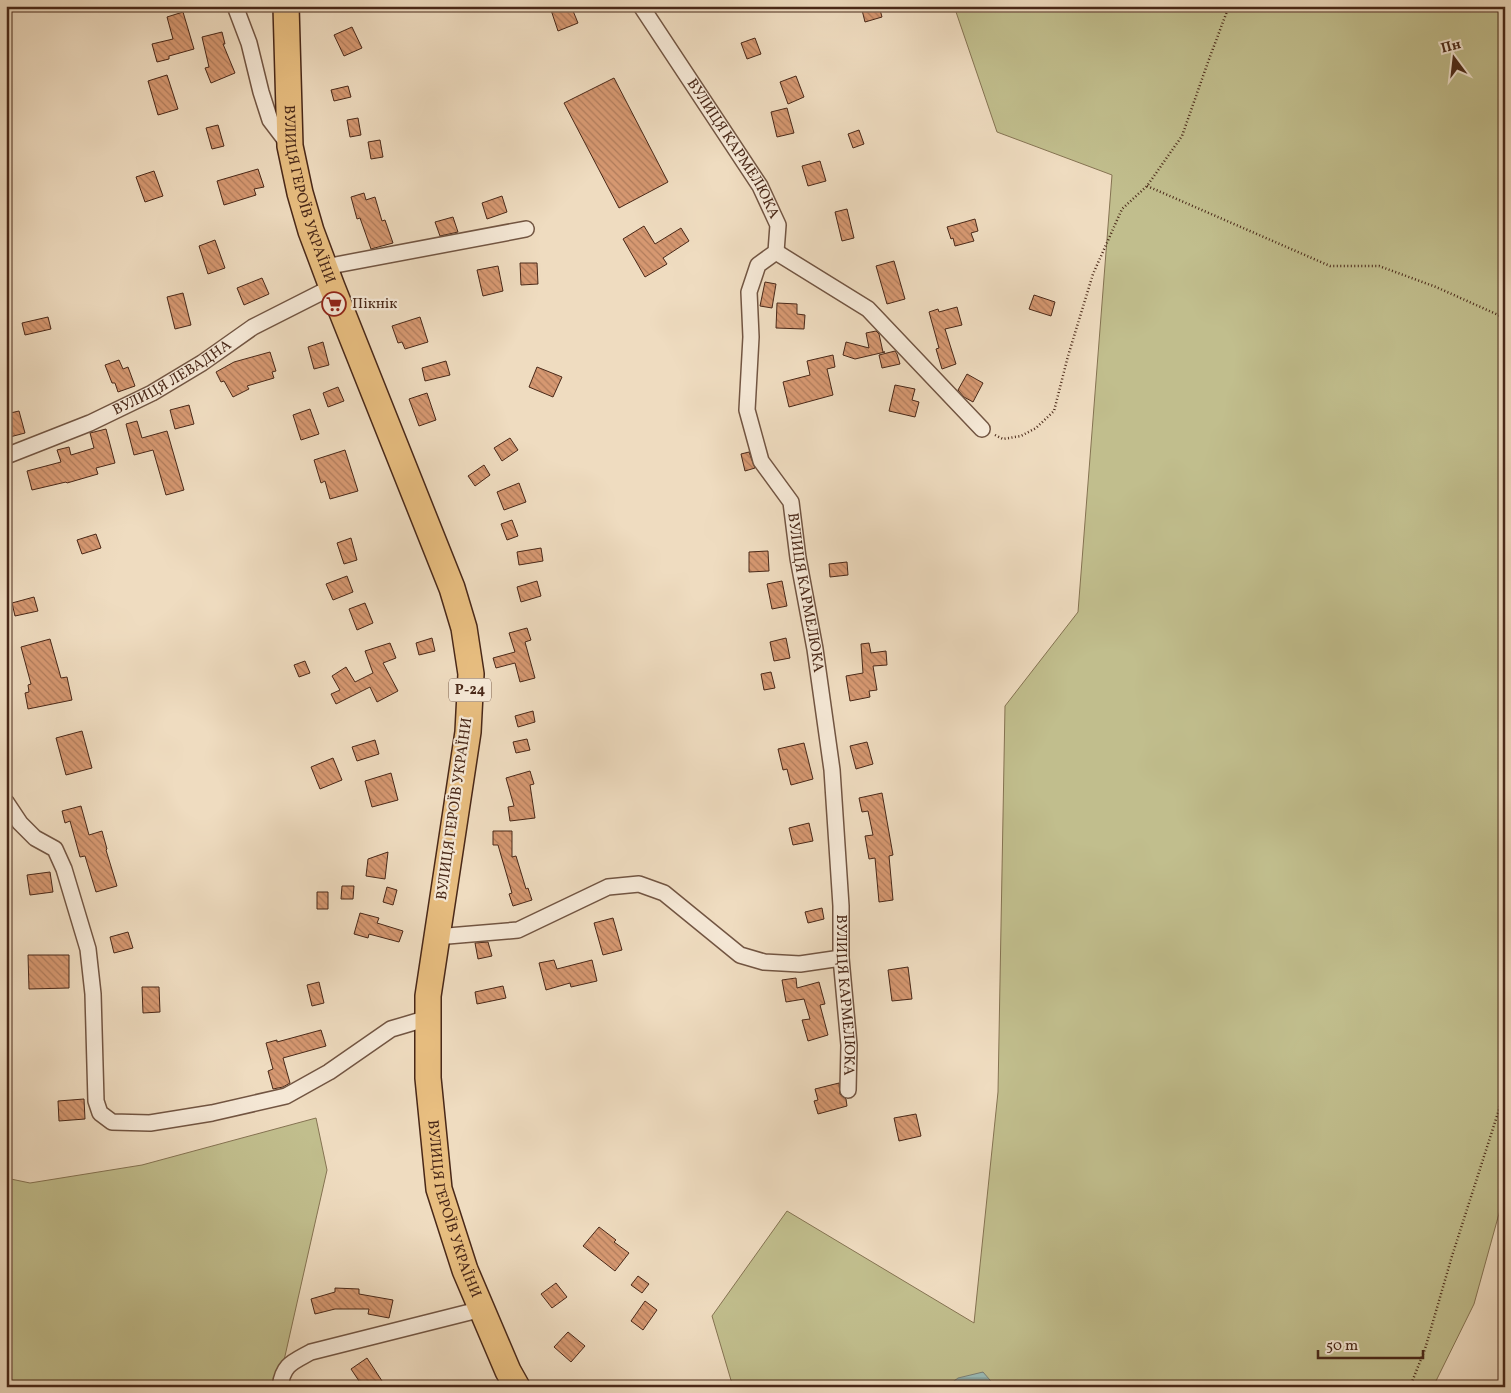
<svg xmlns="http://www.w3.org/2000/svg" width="1511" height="1393" font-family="Vollkorn,serif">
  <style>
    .garden { fill: #c1be8d; stroke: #857352 }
    .water { fill: url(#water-rules); stroke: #7a8077 }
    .building { fill: url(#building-back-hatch); stroke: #492818 }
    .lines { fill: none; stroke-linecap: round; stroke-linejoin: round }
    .minor-casing { stroke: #725542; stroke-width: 18 }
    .primary-casing { stroke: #492818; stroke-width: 28 }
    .path { stroke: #492818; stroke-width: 2.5; stroke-dasharray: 1 2.5; stroke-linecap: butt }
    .minor { stroke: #f5e8d6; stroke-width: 15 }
    .primary { stroke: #e8be80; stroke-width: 25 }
    .labels { text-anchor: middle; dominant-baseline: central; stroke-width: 4.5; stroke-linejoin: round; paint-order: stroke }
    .shield { fill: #f5e8d6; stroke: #7d6251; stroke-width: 1 }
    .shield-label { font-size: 14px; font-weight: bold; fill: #492818 }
    .street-label { font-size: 15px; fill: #492818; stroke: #f5e8d6 }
    .poi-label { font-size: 15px; fill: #492818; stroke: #f5e8d6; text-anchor: start }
  </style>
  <defs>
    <pattern id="water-rules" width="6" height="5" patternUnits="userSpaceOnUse" patternTransform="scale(1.25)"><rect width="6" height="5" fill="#9abbb6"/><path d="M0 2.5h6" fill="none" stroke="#809893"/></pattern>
    <pattern id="building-back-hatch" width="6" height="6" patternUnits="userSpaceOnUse" patternTransform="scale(1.25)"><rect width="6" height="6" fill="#d69871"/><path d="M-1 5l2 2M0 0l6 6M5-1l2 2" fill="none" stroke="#b07c5c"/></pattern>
  </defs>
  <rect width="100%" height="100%" fill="#efdcc0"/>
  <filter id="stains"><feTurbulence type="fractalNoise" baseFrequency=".004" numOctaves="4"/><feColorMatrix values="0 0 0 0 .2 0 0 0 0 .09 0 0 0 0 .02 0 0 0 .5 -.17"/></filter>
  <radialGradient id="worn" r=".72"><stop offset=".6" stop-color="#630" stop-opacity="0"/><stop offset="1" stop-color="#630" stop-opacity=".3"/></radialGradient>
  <path class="garden" d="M954 6H1505V1192L1474 1304 1433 1387H733L712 1316 787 1211 974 1323 998 1092 1005 706 1078 612 1112 175 997 132Z
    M316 1118 327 1170 278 1387H6V1178L30 1183 142 1165Z"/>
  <path class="water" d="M983 1372 996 1387H946L958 1378Z"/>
  <path class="building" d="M561 6H571L578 23 558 31 551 10Z
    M861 6H879L882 17 865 22Z
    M183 12 194 49 169 56V59L157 62 152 44 173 39 167 17Z
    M352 27 362 48 344 56 334 35Z
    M222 32 225 44H223L235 73 211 83 205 68 209 67 202 37Z
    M755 38 761 54 747 59 741 43Z
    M167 75 178 109 158 115 148 81Z
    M796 76 804 97 788 104 780 82Z
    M614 78 668 182 619 208 564 103Z
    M348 86 351 97 334 101 331 90Z
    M787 108 794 133 777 137 771 112Z
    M358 118 361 135 350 137 347 120Z
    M218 125 224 146 212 149 206 128Z
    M859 130 864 144 853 148 848 134Z
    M380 140 383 157 371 159 368 142Z
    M820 161 826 181 808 186 802 166Z
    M258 169 264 187 254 189 256 195 224 205 217 181Z
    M154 171 163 196 145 202 136 177Z
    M364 193 366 200 375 197 382 221 385 220 393 243 371 249 360 218 357 219 351 197Z
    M502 196 507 212 487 219 482 203Z
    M847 209 854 238 842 241 835 212Z
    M453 217 458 232 440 236 435 222Z
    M975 219 978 231 971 233 974 241 955 246 953 238 951 239 947 227Z
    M644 226 655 244 681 228 689 241 663 258 667 264 645 277 623 239Z
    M215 240 225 268 208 274 199 246Z
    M894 261 905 299 887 304 876 266Z
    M520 263H537L538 284 521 285Z
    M498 266 503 291 483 296 477 270Z
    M262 278 269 294 244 305 237 288Z
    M765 282 776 284 772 308 760 306Z
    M183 293 191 325 175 329 167 297Z
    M1034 295 1055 302 1051 316 1029 309Z
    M777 303 797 304V314L805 315 804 329 776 328Z
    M957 307 962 325 945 329 956 364 942 369 936 349 939 348 929 312 938 309 939 312Z
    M48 317 51 329 25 335 22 323Z
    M420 317 428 342 405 349 402 342 398 343 392 326Z
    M876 331 879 334 883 352H885L855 359 843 355 846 342 869 348 866 333Z
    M323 342 329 365 314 369 308 347Z
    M895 351 897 354 900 364 882 368 879 355Z
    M270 352 276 371 272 372 274 378 247 386 249 389 233 397 224 381 221 382 216 372 234 362Z
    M833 355 835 367 827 369 833 395 789 407 783 382 810 375 807 361Z
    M119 360 123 369 128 367 135 386 118 392 115 383H112L105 365Z
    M446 361 450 375 425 381 422 368Z
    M537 367 562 377 553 397 529 387Z
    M967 374 983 383 973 402 964 397 958 390Z
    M895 385 915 389 912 400 919 402 915 417 889 411Z
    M338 387 344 401 328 407 323 393Z
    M427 393 436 420 419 426 409 399Z
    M189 405 194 424 175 429 170 410Z
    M310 409 319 434 301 440 293 415Z
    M19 411 25 433 6 438V414Z
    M137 421 142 438 167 431 184 490 166 495 153 450 134 455 126 424Z
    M106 429 115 463 96 468 98 474 67 483 66 482 32 490 27 471 61 462 57 450 69 447 71 455 94 448 90 433Z
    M510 438 518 450 502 461 494 448Z
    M345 450 358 491 330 499 325 481 321 483 314 460Z
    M749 452 755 468 745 471 741 454Z
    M484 465 490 475 475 486 468 476Z
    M519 483 526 502 504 510 497 492Z
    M512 520 518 536 507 540 501 524Z
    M96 534 101 548 82 554 77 540Z
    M351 538 357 560 344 564 337 543Z
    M541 548 543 561 519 565 517 552Z
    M768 551 769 571 749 572V552Z
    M847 562 848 575 830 577 829 564Z
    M347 576 353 592 333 600 326 584Z
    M537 581 541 596 521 602 517 587Z
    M782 581 787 606 772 609 767 584Z
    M34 597 38 611 15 616 12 603Z
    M365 603 373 623 357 630 349 609Z
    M527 628 531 640 525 642 535 678 520 682 515 663 496 668 493 658 515 652 509 633Z
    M432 638 435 651 419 655 416 643Z
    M786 638 790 658 774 661 770 642Z
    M50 639 61 678 67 677 72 700 28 709 25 693 29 692 28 685 31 684 21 647Z
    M390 643 396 658 383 663 398 691 377 702 370 687 336 704 331 694 340 690 332 676 346 667 355 682 373 673 365 651Z
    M869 643 871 653 886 651 887 665 873 666 877 690 869 691 870 697 850 701 846 676 863 673 861 644Z
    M305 661 310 673 299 677 294 665Z
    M771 672 775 688 764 690 761 674Z
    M533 711 535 722 518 727 515 716Z
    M82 731 92 768 66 775 56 738Z
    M527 739 530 750 516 753 513 742Z
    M375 740 379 754 357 761 352 747Z
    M867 742 873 764 856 769 850 746Z
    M804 743 813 779 791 785 787 769 783 770 778 749Z
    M333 758 342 780 320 789 311 767Z
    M530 771 534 784 530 785 535 818 510 821 508 807 514 806 506 778Z
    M391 773 398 800 372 807 365 781Z
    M882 793 893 855 889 856 893 900 879 902 875 858 869 859 865 836 873 835 868 811 862 812 859 798Z
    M81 806 89 835 102 831 107 849 106 850 117 886 96 892 85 856 80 857 70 821 65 823 62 811Z
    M809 823 813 841 793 845 789 828Z
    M493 831H512V857L516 856 526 889 528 888 532 900 513 906 509 894 512 893 498 845H493Z
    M388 852 385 879 366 876 368 859Z
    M50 872 53 892 30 895 27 875Z
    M342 886H354L353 899H341Z
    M387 887 397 890 393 905 383 902Z
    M317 892H328V909H317Z
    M822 908 824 919 808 923 805 912Z
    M360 913 379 918 377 923 403 931 399 942 369 934 368 938 354 934Z
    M613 918 622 950 603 955 594 923Z
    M128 932 133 948 114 953 110 937Z
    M488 942 492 956 478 959 475 943Z
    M28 955H69V988L29 989Z
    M554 960 557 969 592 960 597 981 571 987 570 983 546 990 539 963Z
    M908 967 912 999 892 1001 888 970Z
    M796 978 797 988 819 982 825 1004 820 1005 828 1035 808 1041 802 1020 810 1019 804 999 786 1002 782 980Z
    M319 982 324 1003 312 1006 307 985Z
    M503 986 506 998 477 1004 475 992Z
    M142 987H159L160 1012 143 1013Z
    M321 1030 326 1046 283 1058 290 1083 283 1087 273 1089 268 1071 273 1069 266 1043 277 1040V1042Z
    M839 1083 840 1094 846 1099 847 1106 818 1114 814 1101 818 1100 815 1089Z
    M84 1099 85 1119 59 1121 58 1101Z
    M916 1114 921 1136 899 1141 894 1118Z
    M599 1227 616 1240 614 1242 629 1253 615 1271 583 1246Z
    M638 1276 649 1284 642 1293 631 1285Z
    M556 1283 567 1297 552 1308 541 1294Z
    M335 1288 359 1289V1294L393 1300 389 1318 368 1314 369 1309H335L315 1314 311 1299 335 1292Z
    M645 1301 657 1310 643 1330 631 1321Z
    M568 1332 585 1346 571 1362 554 1347Z
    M367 1358 386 1387H363L351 1369Z"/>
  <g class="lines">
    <g class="minor-casing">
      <g id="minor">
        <path d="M235 6 249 43 261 92 270 120 289 145"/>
        <path id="s1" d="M641 6 760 186 778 225 776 252 758 265 749 292 751 337 747 410 761 461 791 502 798 558 815 649 832 770 841 906V958L849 1045 848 1090"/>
        <path d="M776 252 868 309 982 429"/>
        <path d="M325 267 526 229"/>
        <path id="s2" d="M6 456 90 423 152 393 202 363 253 327 332 287"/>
        <path d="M6 802 20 823 35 838 55 849 64 869 88 949 93 994 96 1101 100 1113 112 1122 150 1123 212 1113 286 1096 329 1072 391 1029 428 1018"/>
        <path d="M436 937 518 930 608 887 639 884 664 893 740 955 764 962 800 964 841 958"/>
        <path d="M280 1387C283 1364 293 1362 311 1352L482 1309"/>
      </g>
    </g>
    <g class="primary-casing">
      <g id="primary">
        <path id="s3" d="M286 6 290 146 300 193 311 231 332 287 452 588 464 628 471 674 468 732 428 996V1078L439 1189 465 1270 508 1371 517 1387"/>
      </g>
    </g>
    <path class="path" d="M1147 186 1330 266H1379L1436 287 1505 318
      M995 435 1003 439 1021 436 1036 428 1054 411 1068 356 1093 274 1122 209 1147 186 1182 136 1208 62 1229 6
      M1410 1387 1425 1349 1452 1256 1505 1091"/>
    <use href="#minor" class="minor"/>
    <use href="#primary" class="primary"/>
  </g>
  <defs>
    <g id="supermarket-ring" transform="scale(1.25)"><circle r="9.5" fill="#f5e8d6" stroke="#8f2418" stroke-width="1.5"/><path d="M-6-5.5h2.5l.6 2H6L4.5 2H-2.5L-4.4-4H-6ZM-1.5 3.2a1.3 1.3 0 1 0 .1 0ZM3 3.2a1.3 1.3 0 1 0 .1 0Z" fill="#8f2418"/></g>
  </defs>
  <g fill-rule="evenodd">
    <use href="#supermarket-ring" x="334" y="304"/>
  </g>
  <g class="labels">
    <rect class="shield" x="449" y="678.5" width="42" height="23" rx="4"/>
    <g class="shield-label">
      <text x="470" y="690">Р-24</text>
    </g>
    <g class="street-label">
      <text stroke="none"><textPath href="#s1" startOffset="170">ВУЛИЦЯ КАРМЕЛЮКА</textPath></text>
      <text stroke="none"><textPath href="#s3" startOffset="191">ВУЛИЦЯ ГЕРОЇВ УКРАЇНИ</textPath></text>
      <text stroke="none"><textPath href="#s2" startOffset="184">ВУЛИЦЯ ЛЕВАДНА</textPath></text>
      <text stroke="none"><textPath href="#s1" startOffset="650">ВУЛИЦЯ КАРМЕЛЮКА</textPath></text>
      <text transform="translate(455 809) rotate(-82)">ВУЛИЦЯ ГЕРОЇВ УКРАЇНИ</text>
      <text stroke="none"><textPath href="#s1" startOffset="1055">ВУЛИЦЯ КАРМЕЛЮКА</textPath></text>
      <text stroke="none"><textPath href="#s3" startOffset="1241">ВУЛИЦЯ ГЕРОЇВ УКРАЇНИ</textPath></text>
    </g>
    <g class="poi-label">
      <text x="352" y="304">Пікнік</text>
    </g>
  </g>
  <rect width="1511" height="1393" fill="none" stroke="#efdcc0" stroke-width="25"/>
  <rect x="8" y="8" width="1496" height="1378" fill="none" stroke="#492818" stroke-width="2.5"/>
  <rect x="12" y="12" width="1486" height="1368" fill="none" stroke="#492818"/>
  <g transform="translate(1454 58) rotate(345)" stroke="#f5e8d6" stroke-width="4" paint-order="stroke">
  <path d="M0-4L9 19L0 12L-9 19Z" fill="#492818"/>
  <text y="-8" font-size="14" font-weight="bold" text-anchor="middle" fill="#492818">Пн</text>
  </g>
  <path d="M1318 1350v8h105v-8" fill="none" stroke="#492818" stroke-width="2.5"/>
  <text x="1326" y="1350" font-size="15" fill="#492818" stroke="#f5e8d6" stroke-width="4" paint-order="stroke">50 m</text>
  <rect width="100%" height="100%" filter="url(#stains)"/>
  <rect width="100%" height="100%" fill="url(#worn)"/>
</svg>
